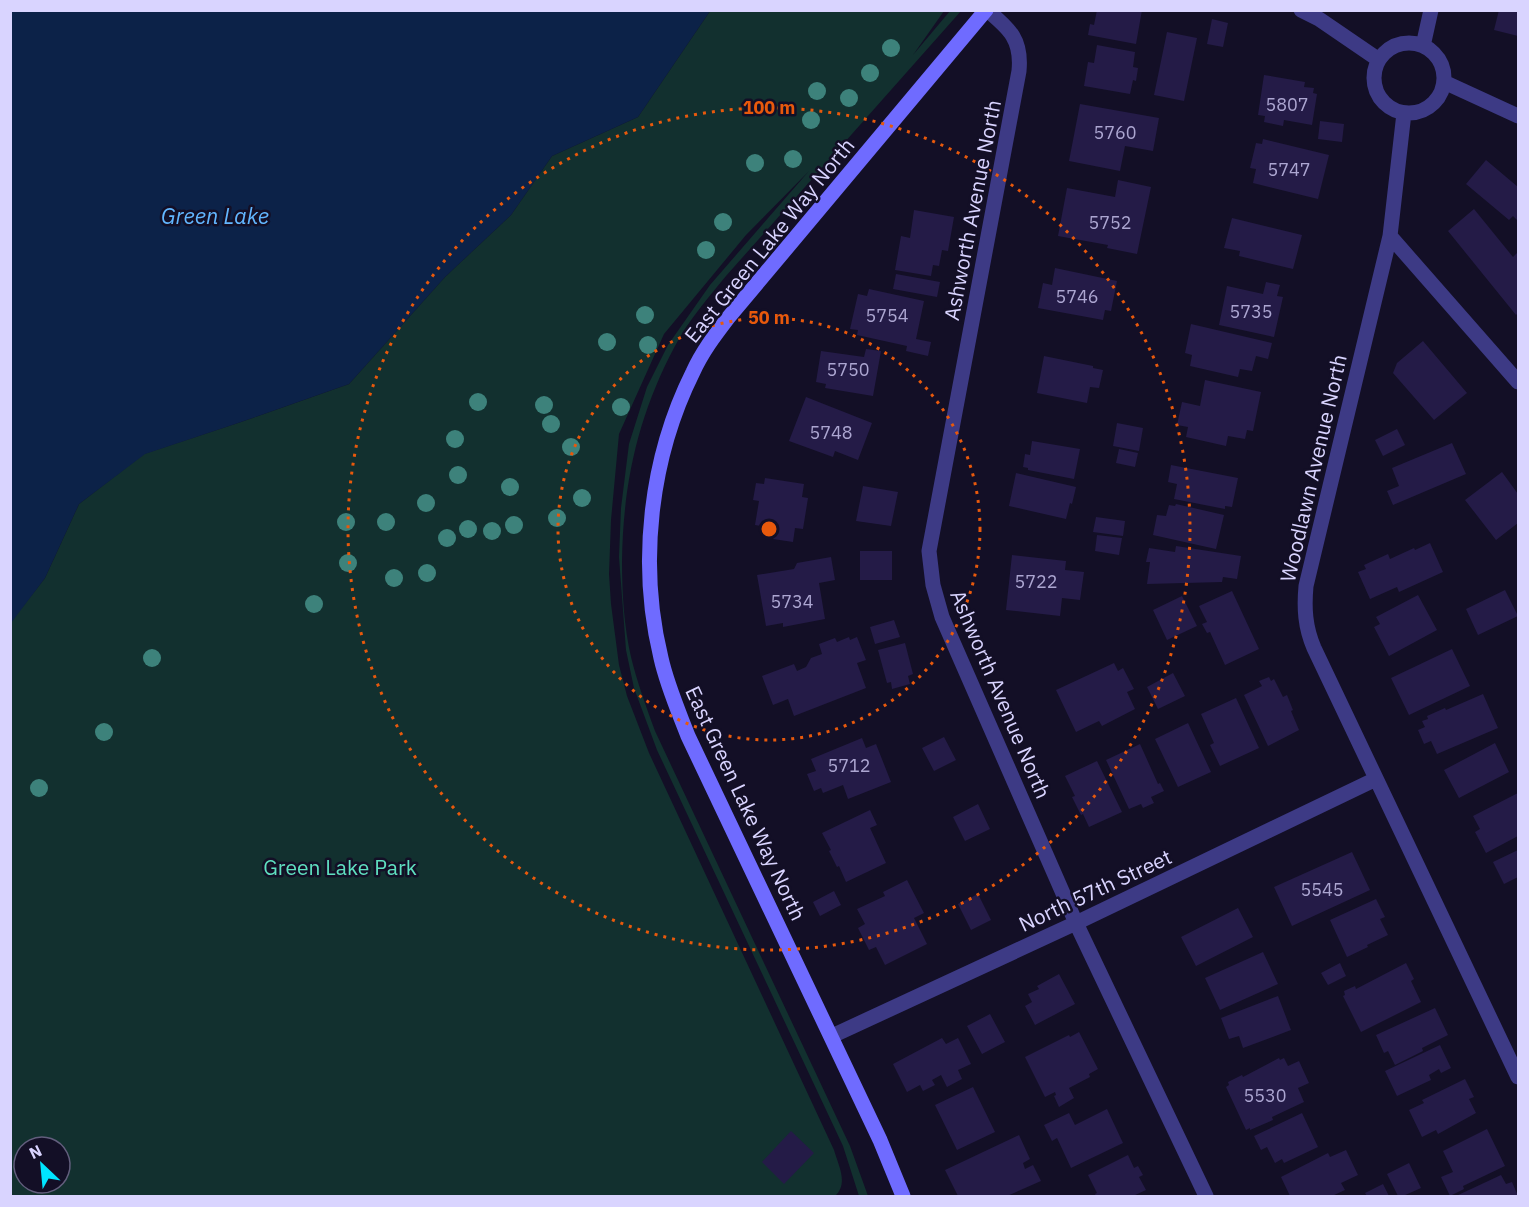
<svg xmlns="http://www.w3.org/2000/svg" width="1529" height="1207" font-family="'IBM Plex Sans',sans-serif">
  <style>
    .green { fill: #12302f; fill-rule: evenodd }
    .water { fill: #0c2248 }
    .building { fill: #241b47 }
    .lines { fill: none; stroke-linecap: round; stroke-linejoin: round }
    .minor { stroke: #3d3a85; stroke-width: 15 }
    .secondary { stroke: #6f6bff; stroke-width: 15 }
    .tree { fill: #3d827b }
    .ring { fill: none; stroke: #e8590c; stroke-width: 3; stroke-dasharray: 3 6 }
    .labels { text-anchor: middle; dominant-baseline: central; stroke-width: 5; stroke-linejoin: round; paint-order: stroke }
    .number-label { font-size: 18px; fill: #aca6d1 }
    .street-label { font-size: 21px; fill: #d9d4ff; stroke: #130f26 }
    .park-label { font-size: 21px; fill: #5fe0c0; stroke: #130f26 }
    .water-label { font-size: 22px; font-style: italic; fill: #62b6ff; stroke: #130f26 }
    .centre { fill: #e8590c; stroke: #130f26; stroke-width: 3 }
    .ring-label { font-size: 18px; text-anchor: middle; font-weight: bold; fill: #e8590c; stroke: #130f26; stroke-width: 5; stroke-linejoin: round; paint-order: stroke }
  </style>
  <rect width="100%" height="100%" fill="#130f26"/>
  <path class="green" d="M710 11H944L913 55 950 11H961L726 276C708 298 688 321 675 346 638 415 623 484 622 561 622 593 624 626 631 657 637 682 646 706 655 731L850 1146 868 1196H859L843 1146 657 750 634 688 626 650 619 557 621 508 629 444 647 387 668 345 710 285 809 171 746 235 664 334 619 434 611 520 609 574 611 604 619 665 627 696 649 753 834 1150C838 1165 849 1183 835 1196H11L10 623 45 578 79 504 144 454 238 423 349 384 445 277 511 215 552 156 638 117ZM24 1147H60V1183H24Z"/>
  <path class="water" d="M11 10H710V11L638 117 552 156 511 215 445 277 349 384 238 423 145 454 79 504 45 578 11 623Z"/>
  <path class="building" d="M1097 10H1142L1136 44 1088 35 1090 24 1094 25Z
    M1499 10H1518V36L1494 30Z
    M1212 19 1228 23 1223 47 1207 44Z
    M1167 32 1197 38 1184 101 1154 95Z
    M1097 45 1135 52 1133 67 1138 68 1136 81 1133 80 1130 94 1084 86 1088 62 1094 63Z
    M1264 75 1305 82 1304 87 1314 88 1313 93 1317 94 1312 125 1284 120 1283 126 1264 122 1265 116 1258 115Z
    M1080 104 1159 118 1153 151 1125 146 1120 171 1069 161Z
    M1320 121 1344 124 1342 142 1318 139Z
    M1263 139 1329 155 1318 199 1253 183 1256 169 1250 168 1256 143 1262 144Z
    M1486 160 1518 187V221L1513 216 1509 220 1466 184Z
    M1118 180 1151 187 1137 254 1107 248 1108 245 1058 236 1067 188 1115 197Z
    M1474 209 1513 257 1518 252V313L1516 315 1448 231Z
    M914 210 954 217 948 251 942 250 939 266 933 265 931 276 895 270 901 236 910 238Z
    M1232 218 1302 235 1293 269 1239 256 1240 251 1224 248Z
    M1055 268 1117 281 1111 311 1105 310 1103 320 1038 308 1043 283 1052 285Z
    M896 274 940 282 937 297 893 289Z
    M1266 282 1280 285 1277 296 1283 297 1274 337 1219 325 1227 286 1263 294Z
    M869 289 924 301 916 339 931 342 928 356 906 351 907 346 857 335 858 330 850 329 858 294 867 296Z
    M1191 324 1272 343 1268 359 1256 356 1252 371 1240 369 1238 377 1190 366 1192 355 1185 353Z
    M1423 341 1467 393 1434 420 1393 373 1397 363Z
    M866 349 881 351 873 396 825 388 826 384 816 382 821 351 864 357Z
    M1044 356 1093 366V368L1103 370 1099 388 1090 387 1087 403 1037 393Z
    M1205 380 1261 392 1253 431 1247 430 1245 439 1228 436 1226 446 1186 437 1188 427 1177 425 1182 402 1200 406Z
    M806 397 872 423 858 460 835 451 833 457 789 441Z
    M1117 423 1143 428 1139 451 1113 446Z
    M1397 429 1405 445 1383 456 1375 440Z
    M1032 441 1080 449 1074 479 1028 470V468L1023 467 1025 454 1030 455Z
    M1452 443 1466 474 1393 505 1387 491 1399 486 1392 468Z
    M1119 449 1138 453 1135 467 1116 463Z
    M1171 465 1238 478 1232 507 1225 506V509L1174 499 1177 484 1168 482Z
    M1502 472 1518 494V523L1496 540 1465 500Z
    M1016 473 1076 487 1072 504 1070 503 1066 519 1009 506Z
    M765 478 804 484 802 497 808 498 803 529 795 528 793 542 773 539 774 528 755 525 759 501 753 500 756 483 764 484Z
    M863 486 898 492 891 526 856 521Z
    M1176 504 1224 515 1216 549 1153 535 1157 515 1166 516 1169 505 1175 506Z
    M1096 517 1125 521 1123 536 1093 532Z
    M1097 535 1122 538 1119 555 1095 551Z
    M1430 543 1443 572 1399 592 1397 587 1370 599 1358 572 1366 569 1364 565 1388 554 1390 559 1414 548 1415 550Z
    M1176 546 1241 556 1237 579 1223 577 1222 582 1147 584 1150 562H1146L1149 548 1175 552Z
    M860 551H892V580H860Z
    M1012 555 1066 561 1065 570 1084 572 1080 600 1062 598 1060 616 1006 610Z
    M831 557 835 580 819 583 825 619 783 627V623L766 626 757 575 794 569 797 563Z
    M1505 590 1518 616 1478 635 1466 609Z
    M1232 591 1259 649 1225 665 1210 632 1207 633 1202 624 1207 622 1199 606Z
    M1418 595 1437 630 1389 656 1374 627 1380 624 1376 617Z
    M1182 596 1197 626 1167 640 1153 610Z
    M894 620 900 637 875 644 870 627Z
    M849 637 850 640 857 637 866 660 857 663 866 688 794 716 788 699 773 705 762 676 794 664 797 671 806 667 811 658 822 654 819 644 835 638 837 642Z
    M905 643 913 674 908 676 910 684 892 689 891 682 887 683 878 650Z
    M1452 649 1470 686 1409 715 1391 678Z
    M1114 663 1118 671 1123 668 1134 689 1127 692 1135 709 1102 726 1099 721 1076 732 1056 690Z
    M1173 673 1185 696 1158 709 1147 687Z
    M1269 677 1271 681 1274 679 1283 697 1287 695 1293 710 1291 711 1299 730 1268 746 1244 695 1262 686 1259 681Z
    M1483 694 1498 728 1437 754 1431 741 1424 744 1418 730 1425 727 1422 721 1428 719 1427 716 1445 708 1446 710Z
    M1236 698 1259 748 1220 766 1210 745 1214 743 1201 714Z
    M1188 723 1211 772 1178 787 1155 739Z
    M944 737 956 760 934 771 922 748Z
    M862 738 866 748 876 744 891 782 848 799 843 785 823 793 821 788 814 791 807 774 816 771 811 759Z
    M1495 743 1509 772 1459 798 1444 770Z
    M1140 744 1158 784 1160 783 1164 791 1151 797 1154 803 1143 808 1141 804 1129 809 1106 760Z
    M1097 761 1122 812 1089 827 1083 814 1081 815 1072 797 1075 796 1065 776Z
    M1518 793V836L1486 853 1475 832 1480 829 1473 816Z
    M978 804 990 829 965 841 953 817Z
    M870 810 877 825 870 828 886 863 846 882 839 866 837 867 829 851 831 850 822 833Z
    M1518 850V877L1504 884 1493 862Z
    M1352 852 1370 890 1292 926 1274 887Z
    M907 880 924 913 914 918 927 944 885 965 876 947 869 950 858 928 865 924 857 909 885 896 883 892Z
    M834 891 841 905 820 916 813 902Z
    M978 894 991 920 971 930 958 904Z
    M1376 899 1385 917 1380 919 1388 935 1367 945 1368 947 1347 957 1330 920Z
    M1238 908 1253 937 1196 966 1181 937Z
    M1263 952 1278 984 1220 1010 1205 978Z
    M1340 963 1346 976 1328 985 1321 973Z
    M1406 963 1414 979 1411 981 1421 1002 1361 1032 1343 996 1345 995 1344 991 1355 986 1356 989Z
    M1059 974 1075 1004 1035 1025 1025 1006 1032 1002 1028 994 1039 989 1037 986Z
    M1278 996 1291 1030 1243 1048 1239 1036 1229 1039 1221 1018Z
    M1435 1008 1448 1035 1422 1048 1423 1051 1395 1065 1388 1051 1384 1053 1376 1035Z
    M990 1014 1005 1042 982 1054 967 1026Z
    M1079 1032 1098 1069 1089 1074 1090 1077 1069 1088 1074 1098 1059 1107 1054 1096 1056 1095 1055 1092 1045 1097 1025 1057 1069 1035 1070 1037Z
    M942 1038 946 1044 958 1038 971 1064 958 1070 962 1079 947 1087 941 1075 932 1080 935 1085 923 1091 920 1085 907 1092 893 1064Z
    M1440 1045 1451 1068 1441 1073 1439 1069 1429 1075 1431 1080 1397 1096 1385 1071Z
    M1279 1058 1280 1060 1284 1058 1288 1066 1299 1061 1309 1083 1298 1088 1304 1102 1272 1117 1273 1120 1250 1130V1128L1246 1130 1226 1087 1229 1085 1228 1082 1242 1075 1243 1077Z
    M1465 1079 1474 1097 1469 1099 1476 1113 1438 1134 1436 1130 1422 1137 1409 1110 1424 1103 1422 1100Z
    M973 1087 995 1132 957 1150 935 1105Z
    M1107 1109 1123 1143 1071 1168 1057 1138 1052 1141 1044 1125 1069 1113 1075 1125Z
    M1302 1113 1318 1147 1284 1163 1282 1159 1275 1163 1267 1147 1261 1150 1254 1136Z
    M1487 1129 1505 1166 1463 1186 1464 1189 1450 1196 1441 1177 1453 1172 1443 1151Z
    M791 1131 814 1153 784 1184 762 1162Z
    M1019 1135 1030 1159 1023 1163 1025 1169 1033 1165 1041 1181 1007 1196H958L945 1170Z
    M1346 1150 1358 1175 1341 1183 1345 1190 1332 1196H1290L1281 1177 1328 1153 1330 1157Z
    M1128 1155 1134 1168 1138 1166 1143 1175 1139 1177 1146 1190 1133 1196H1096L1095 1194 1097 1193 1088 1175Z
    M1409 1163 1421 1188 1403 1196H1398L1387 1174Z
    M1501 1175 1506 1184 1512 1182 1518 1196H1456Z
    M1383 1184 1389 1196H1367L1365 1193Z"/>
  <g class="lines">
    <path class="minor" d="M987 10C1010 29 1022 40 1019 71L929 551 933 585 942 617 1076 923 1206 1196
      M1301 10 1319 19 1379 60
      M1374 78a35 35 0 1 1 70 0a35 35 0 1 1-70 0Z
      M1423 46 1431 10
      M1444 82 1518 116
      M1404 113 1390 236 1306 586C1304 608 1305 627 1314 648L1518 1077
      M1390 236 1518 382
      M832 1036 1076 923 1376 779"/>
    <path class="secondary" d="M903 1196 880 1140 688 736C678 710 667 685 661 658 638 564 650 458 693 372 702 352 715 335 728 318L986 10"/>
  </g>
  <g class="tree">
    <circle cx="891" cy="48" r="9"/>
    <circle cx="870" cy="73" r="9"/>
    <circle cx="817" cy="91" r="9"/>
    <circle cx="849" cy="98" r="9"/>
    <circle cx="811" cy="120" r="9"/>
    <circle cx="793" cy="159" r="9"/>
    <circle cx="755" cy="163" r="9"/>
    <circle cx="723" cy="222" r="9"/>
    <circle cx="706" cy="250" r="9"/>
    <circle cx="645" cy="315" r="9"/>
    <circle cx="607" cy="342" r="9"/>
    <circle cx="648" cy="345" r="9"/>
    <circle cx="478" cy="402" r="9"/>
    <circle cx="544" cy="405" r="9"/>
    <circle cx="621" cy="407" r="9"/>
    <circle cx="551" cy="424" r="9"/>
    <circle cx="455" cy="439" r="9"/>
    <circle cx="571" cy="447" r="9"/>
    <circle cx="458" cy="475" r="9"/>
    <circle cx="510" cy="487" r="9"/>
    <circle cx="582" cy="498" r="9"/>
    <circle cx="426" cy="503" r="9"/>
    <circle cx="557" cy="518" r="9"/>
    <circle cx="346" cy="522" r="9"/>
    <circle cx="386" cy="522" r="9"/>
    <circle cx="514" cy="525" r="9"/>
    <circle cx="468" cy="529" r="9"/>
    <circle cx="492" cy="531" r="9"/>
    <circle cx="447" cy="538" r="9"/>
    <circle cx="348" cy="563" r="9"/>
    <circle cx="427" cy="573" r="9"/>
    <circle cx="394" cy="578" r="9"/>
    <circle cx="314" cy="604" r="9"/>
    <circle cx="152" cy="658" r="9"/>
    <circle cx="104" cy="732" r="9"/>
    <circle cx="39" cy="788" r="9"/>
  </g>
  <g class="ring">
    <circle cx="769" cy="529" r="211"/>
    <circle cx="769" cy="529" r="421"/>
  </g>
  <g class="labels">
    <g class="number-label">
      <text x="1287" y="104">5807</text>
      <text x="1115" y="132">5760</text>
      <text x="1289" y="169">5747</text>
      <text x="1110" y="222">5752</text>
      <text x="1077" y="296">5746</text>
      <text x="1251" y="311">5735</text>
      <text x="887" y="315">5754</text>
      <text x="848" y="369">5750</text>
      <text x="831" y="432">5748</text>
      <text x="1036" y="581">5722</text>
      <text x="792" y="601">5734</text>
      <text x="849" y="765">5712</text>
      <text x="1322" y="889">5545</text>
      <text x="1265" y="1095">5530</text>
    </g>
    <g class="street-label">
      <text transform="translate(972 210) rotate(-79)">Ashworth Avenue North</text>
      <text transform="translate(769 240) rotate(-51)">East Green Lake Way North</text>
      <text transform="translate(1313 468) rotate(-77)">Woodlawn Avenue North</text>
      <text transform="translate(1001 694) rotate(67)">Ashworth Avenue North</text>
      <text transform="translate(746 803) rotate(65)">East Green Lake Way North</text>
      <text transform="translate(1095 890) rotate(-25)">North 57th Street</text>
    </g>
    <g class="park-label">
      <text x="340" y="867">Green Lake Park</text>
    </g>
    <g class="water-label">
      <text x="215" y="215">Green Lake</text>
    </g>
  </g>
  <circle cx="769" cy="529" r="9" class="centre"/>
  <g class="ring-label">
    <text x="769" y="114">100 m</text>
    <text x="769" y="324">50 m</text>
  </g>
  <rect width="1529" height="1207" fill="none" stroke="#d9d4ff" stroke-width="24"/>
  <g transform="translate(42 1165) rotate(334)"><circle r="28" fill="#130f26" stroke="#625e7d" stroke-width="1.5"/>
  <path d="M0-4.5L10 22L0 15L-10 22Z" fill="#00e5ff"/>
  <text y="-9" font-size="16" font-weight="bold" text-anchor="middle" fill="#d9d4ff">N</text>
  </g>
</svg>
